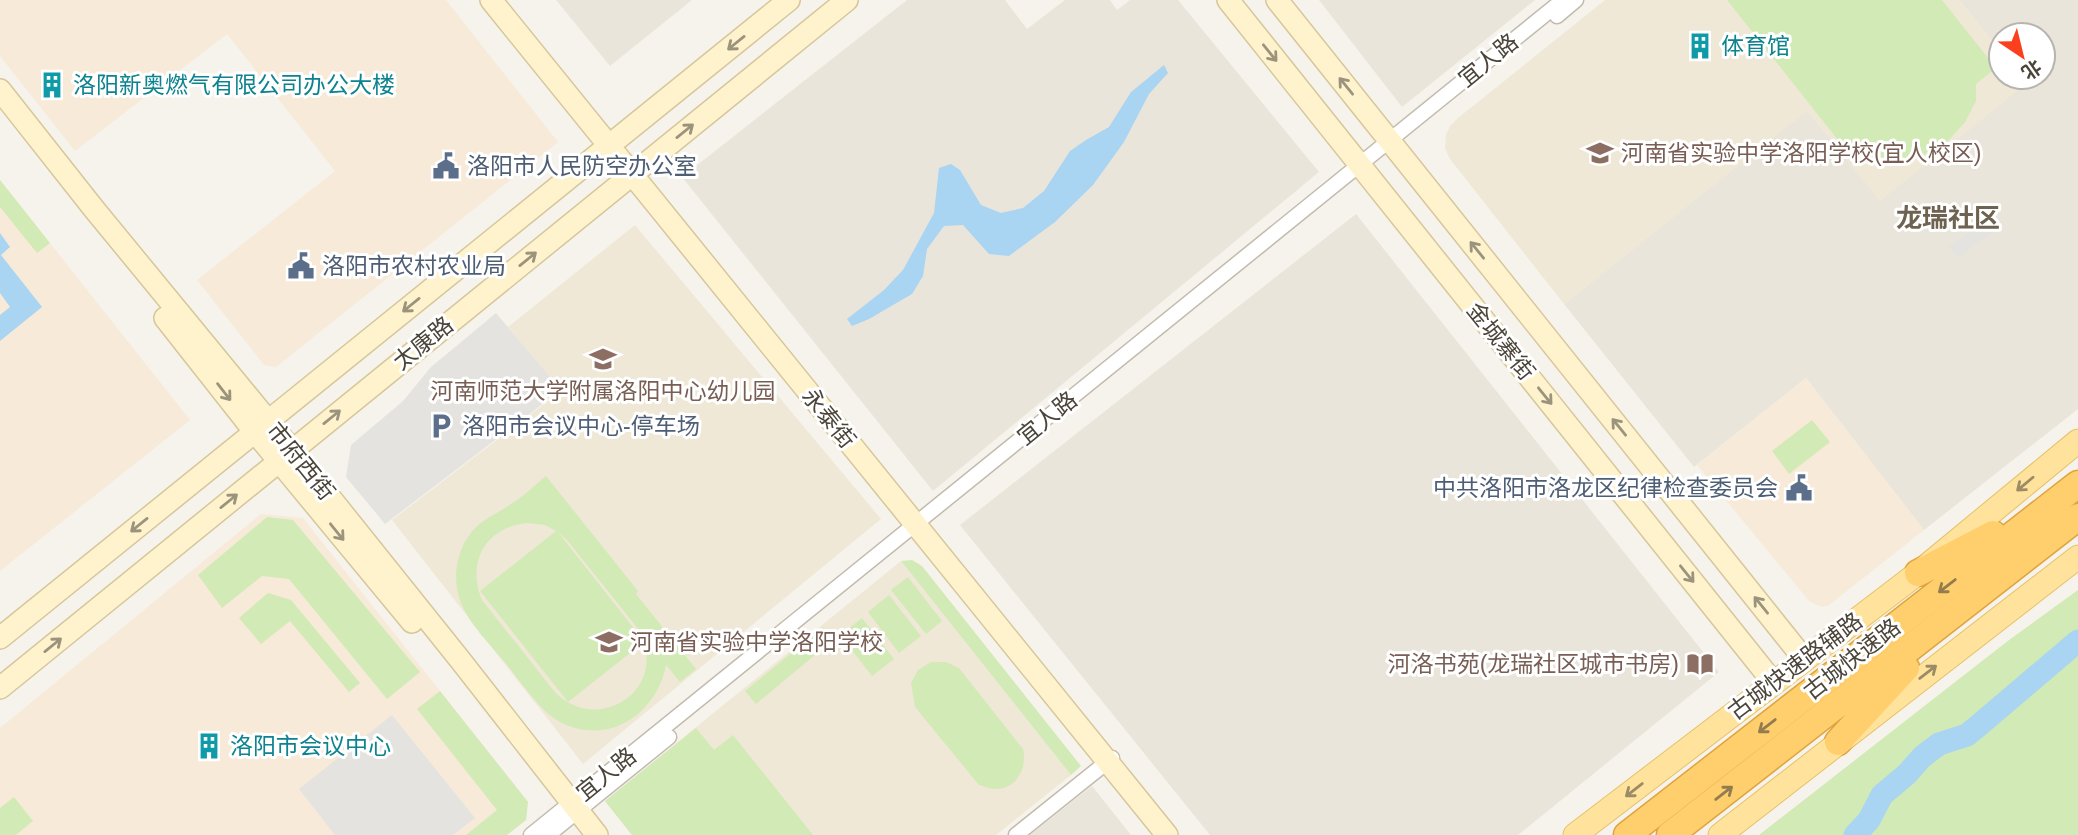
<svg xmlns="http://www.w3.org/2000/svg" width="2078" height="835" font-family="Helvetica,'Noto Sans SC',sans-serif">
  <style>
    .residential { fill: #eae5da }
    .commercial { fill: #f7ead8 }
    .education { fill: #efe8d6 }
    .green { fill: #d2eab5; fill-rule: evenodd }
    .parking { fill: #e5e3e0 }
    .water { fill: #a9d4f2 }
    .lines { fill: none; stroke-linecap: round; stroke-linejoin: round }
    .river { stroke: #a9d4f2; stroke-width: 23 }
    .street-casing { stroke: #c2bbae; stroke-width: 17 }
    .secondary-casing { stroke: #d6c79b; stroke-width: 24 }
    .primary-casing { stroke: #e6c16a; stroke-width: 25 }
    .highway-casing { stroke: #e0a43c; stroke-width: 29 }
    .street { stroke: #fff; stroke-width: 14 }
    .secondary { stroke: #fff3cd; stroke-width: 21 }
    .primary { stroke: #ffe39c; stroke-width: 23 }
    .highway { stroke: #ffcf6e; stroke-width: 26 }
    .oneway { stroke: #9c937c }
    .oneway2 { stroke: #9c8c66 }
    .oneway3 { stroke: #937c4e }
    .labels { text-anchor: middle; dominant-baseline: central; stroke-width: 6; stroke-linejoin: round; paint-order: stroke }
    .culture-label { font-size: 23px; fill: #0d838f; stroke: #fff; text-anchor: start }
    .street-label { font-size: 23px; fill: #4b4439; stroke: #fff }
    .education-label { font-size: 23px; fill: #785e54; stroke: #fff; text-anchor: start }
    .service-label { font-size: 23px; fill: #4e5e75; stroke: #fff; text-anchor: start }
    .quarter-label { font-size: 26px; font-weight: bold; fill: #6e6250; stroke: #fff }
  </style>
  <rect width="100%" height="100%" fill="#f6f3ec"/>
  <path class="residential" d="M556 0H692L610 66Z
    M907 0H1005L1027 29 1065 0H1110L1117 10 1130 0H1178L1319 172 933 491 682 177Z
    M1319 0H1535L1402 107Z
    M1959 0H2078V409L1924 530 1806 378 1694 467 1564 304 1807 110 1880 200 2026 83 2021 77H2043V35H2001V52Z
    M1356 214 1719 672 1518 835H1210L960 525Z
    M1092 786 1131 835H1030Z"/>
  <path class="commercial" d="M0 0H446L558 142 276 367 264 365 197 280 335 171 227 34 75 151 0 56Z
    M0 180 190 420 0 571Z
    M1806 378 1924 530 1829 605 1822 607 1809 601 1697 465Z
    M261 514 303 518 528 802 526 820 507 835H0V728Z"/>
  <path class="education" d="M1605 0H1959L2001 52V77H2021L2026 84 1880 201 1807 111 1564 304 1450 159 1445 148 1446 135 1450 126 1458 118Z
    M635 225 881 519 583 764 392 520 561 391 508 327Z
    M901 561 1071 775 996 835H632L605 801Z"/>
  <path class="green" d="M1727 0H1942L1996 68 1976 84V101L1965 122 1946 143 1920 157 1897 164 1871 161 1855 156 1838 140Z
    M0 180 50 243 37 253 0 207Z
    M1812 420 1830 442 1789 474 1772 451Z
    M546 476 638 591 636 594 696 669 680 682 666 665C657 713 610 746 562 723 556 720 550 715 545 711 531 697 519 680 507 665 491 645 469 625 460 600 454 584 455 564 462 548 473 523 488 519 508 506 522 498 534 486 546 476ZM527 523 545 525 556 531 480 591 568 702 644 642C661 698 592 733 554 691L482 600C466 562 486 527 527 523ZM558 532 567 540 639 630 643 640Z
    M267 517 293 520 420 672 387 699 289 579 262 576 222 608 198 575Z
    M912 560 922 566 1081 766 1071 775 901 561Z
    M908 577 942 621 926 634 891 590Z
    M2078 590V835H1759L2009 640Z
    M268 593 291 600 360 683 349 692 290 621 261 644 239 618Z
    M889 595 921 636 899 653 868 612Z
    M862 618 894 659 872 676 840 635Z
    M823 627 833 640 756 704 745 691Z
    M931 662H946L959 668 1023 749C1027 767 1018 789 995 789 990 789 984 786 979 785L915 707 911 683 918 670Z
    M440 691 528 802 526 820 507 835H466L497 810 417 709Z
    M696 728 714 750 733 735 813 835H632L605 801Z
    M14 797 33 821 16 835H0V808Z"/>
  <path class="parking" d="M1994 212 2003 224 1958 258 1949 247Z
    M496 313 561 390 385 524 346 477 351 445 403 401 431 367Z
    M392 715 475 818 453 835H335L299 789Z"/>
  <path class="water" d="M1164 65 1168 73 1149 94 1124 142 1093 185 1055 222 1009 256 989 254 963 225 944 226 927 249 923 276 912 294 869 319 852 326 847 319 884 290 903 270 934 213 939 168 951 164 960 170 981 205 1001 213 1023 208 1044 191 1070 151 1086 140 1109 127 1131 92Z
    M0 233 10 247 1 255 42 307 0 341V315L10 307 0 293Z"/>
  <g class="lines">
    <path class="river" d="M1855 835 1869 820 1882 795 1907 774 1922 757 1939 744 1967 735 1978 726 2078 641"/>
    <g class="street-casing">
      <path id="street" d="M1557 16 1576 0
        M531 835 1563 0
        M548 835 669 737
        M1016 835 1112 758"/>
    </g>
    <g class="secondary-casing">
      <path id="secondary" d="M491 0 1167 835
        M1228 0 1773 682
        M1277 0 1804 659
        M0 90 94 209 292 450 461 661 597 835
        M165 318 254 431 412 622
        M0 638 789 0
        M0 688 847 0"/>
    </g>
    <g class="primary-casing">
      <path id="primary" d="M1575 835 1918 573 2078 441
        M1720 835 2078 557"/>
    </g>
    <g class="highway-casing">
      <path id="highway" d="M1918 573 1993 534
        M1838 742 1906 668
        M1627 835 2078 484
        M1670 835 2078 517"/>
    </g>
    <use href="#street" class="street"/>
    <use href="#secondary" class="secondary"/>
    <use href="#primary" class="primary"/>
    <use href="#highway" class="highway"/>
  </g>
  <defs><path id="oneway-shaft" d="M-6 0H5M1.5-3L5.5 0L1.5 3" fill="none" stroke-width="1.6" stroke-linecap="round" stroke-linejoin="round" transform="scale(1.75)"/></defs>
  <g class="oneway">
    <use href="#oneway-shaft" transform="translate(736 43) rotate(141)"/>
    <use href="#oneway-shaft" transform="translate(1270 53) rotate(51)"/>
    <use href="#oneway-shaft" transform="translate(1346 86) rotate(-129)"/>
    <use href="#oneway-shaft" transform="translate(685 131) rotate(-39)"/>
    <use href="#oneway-shaft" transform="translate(1477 250) rotate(-129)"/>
    <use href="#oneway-shaft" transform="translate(528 259) rotate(-39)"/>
    <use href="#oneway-shaft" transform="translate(411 305) rotate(141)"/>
    <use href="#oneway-shaft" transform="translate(224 392) rotate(52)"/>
    <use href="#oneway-shaft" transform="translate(1545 396) rotate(51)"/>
    <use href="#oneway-shaft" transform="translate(332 417) rotate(-39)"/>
    <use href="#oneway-shaft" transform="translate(1619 427) rotate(-129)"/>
    <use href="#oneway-shaft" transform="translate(229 501) rotate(-39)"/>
    <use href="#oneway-shaft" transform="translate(139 525) rotate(141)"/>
    <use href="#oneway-shaft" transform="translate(337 532) rotate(51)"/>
    <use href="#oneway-shaft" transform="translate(1687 574) rotate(51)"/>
    <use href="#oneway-shaft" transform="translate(1761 605) rotate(-129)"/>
    <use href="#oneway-shaft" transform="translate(53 645) rotate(-39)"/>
  </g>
  <g class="oneway2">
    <use href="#oneway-shaft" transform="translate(2025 484) rotate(140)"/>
    <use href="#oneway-shaft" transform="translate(1928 672) rotate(-38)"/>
    <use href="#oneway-shaft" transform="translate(1634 790) rotate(142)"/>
  </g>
  <g class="oneway3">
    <use href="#oneway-shaft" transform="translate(1947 586) rotate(142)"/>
    <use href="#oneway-shaft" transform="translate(1767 726) rotate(142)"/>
    <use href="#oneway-shaft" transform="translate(1724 793) rotate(-38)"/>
  </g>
  <defs>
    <g id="building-bare" transform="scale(2.1)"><path d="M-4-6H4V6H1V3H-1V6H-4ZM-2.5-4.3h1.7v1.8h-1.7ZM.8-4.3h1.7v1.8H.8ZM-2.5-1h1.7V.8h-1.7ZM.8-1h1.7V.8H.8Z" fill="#0f9aa8" stroke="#fff" stroke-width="2.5" paint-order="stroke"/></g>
    <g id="school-bare" transform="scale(2.1)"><path d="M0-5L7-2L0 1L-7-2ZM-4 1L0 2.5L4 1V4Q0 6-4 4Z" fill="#8d6e63" stroke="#fff" stroke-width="2.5" paint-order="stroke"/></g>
    <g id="civic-bare" transform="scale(2.1)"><path d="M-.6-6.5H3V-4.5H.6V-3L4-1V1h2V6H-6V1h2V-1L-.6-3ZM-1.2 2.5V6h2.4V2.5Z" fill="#5c6f8a" stroke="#fff" stroke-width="2.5" paint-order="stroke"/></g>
    <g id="parking-bare" transform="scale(2.1)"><path d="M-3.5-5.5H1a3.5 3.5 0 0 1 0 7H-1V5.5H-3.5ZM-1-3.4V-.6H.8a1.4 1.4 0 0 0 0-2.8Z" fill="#5c6f8a" stroke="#fff" stroke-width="2.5" paint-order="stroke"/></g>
    <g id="library-bare" transform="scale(2.1)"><path d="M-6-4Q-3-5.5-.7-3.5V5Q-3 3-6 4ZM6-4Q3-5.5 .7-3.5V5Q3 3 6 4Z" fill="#8d6e63" stroke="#fff" stroke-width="2.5" paint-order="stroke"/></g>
  </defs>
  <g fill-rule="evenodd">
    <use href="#building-bare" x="1700" y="46"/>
    <use href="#building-bare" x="52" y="85"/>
    <use href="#school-bare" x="1600" y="153"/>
    <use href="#civic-bare" x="446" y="166"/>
    <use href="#civic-bare" x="301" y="266"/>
    <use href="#school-bare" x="603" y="359"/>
    <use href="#parking-bare" x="441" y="426"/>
    <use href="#civic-bare" x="1799" y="488"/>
    <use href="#school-bare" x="609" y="642"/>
    <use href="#library-bare" x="1700" y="664"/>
    <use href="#building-bare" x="209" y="746"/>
  </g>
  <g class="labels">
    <g class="culture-label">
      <text x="1721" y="46">体育馆</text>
      <text x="73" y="85">洛阳新奥燃气有限公司办公大楼</text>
      <text x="230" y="746">洛阳市会议中心</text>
    </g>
    <g class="street-label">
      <text transform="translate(1488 60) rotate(-39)">宜人路</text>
      <text transform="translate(1501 341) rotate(51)">金城寨街</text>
      <text transform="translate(423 343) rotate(-39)">太康路</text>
      <text transform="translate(829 418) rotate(51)">永泰街</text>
      <text transform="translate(1047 418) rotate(-39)">宜人路</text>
      <text transform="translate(301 461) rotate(51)">市府西街</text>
      <text transform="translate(1852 659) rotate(-38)">古城快速路</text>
      <text transform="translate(1795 666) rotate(-37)">古城快速路辅路</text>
      <text transform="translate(606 774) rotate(-39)">宜人路</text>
    </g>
    <g class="education-label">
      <text x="1621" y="153">河南省实验中学洛阳学校(宜人校区)</text>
      <text x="603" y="391" text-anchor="middle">河南师范大学附属洛阳中心幼儿园</text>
      <text x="630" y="642">河南省实验中学洛阳学校</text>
      <text x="1679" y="664" text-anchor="end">河洛书苑(龙瑞社区城市书房)</text>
    </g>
    <g class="service-label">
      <text x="467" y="166">洛阳市人民防空办公室</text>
      <text x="322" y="266">洛阳市农村农业局</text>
      <text x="462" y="426">洛阳市会议中心-停车场</text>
      <text x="1778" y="488" text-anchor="end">中共洛阳市洛龙区纪律检查委员会</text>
    </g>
    <g class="quarter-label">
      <text x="1948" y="218">龙瑞社区</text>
    </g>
  </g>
  <g transform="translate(2022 56) rotate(145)"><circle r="33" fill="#ffffff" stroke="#b7b4b0" stroke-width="2"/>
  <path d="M0-5L12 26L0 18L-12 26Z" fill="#fc3f1d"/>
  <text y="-10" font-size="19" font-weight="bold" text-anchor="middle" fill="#4b4439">北</text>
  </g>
</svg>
